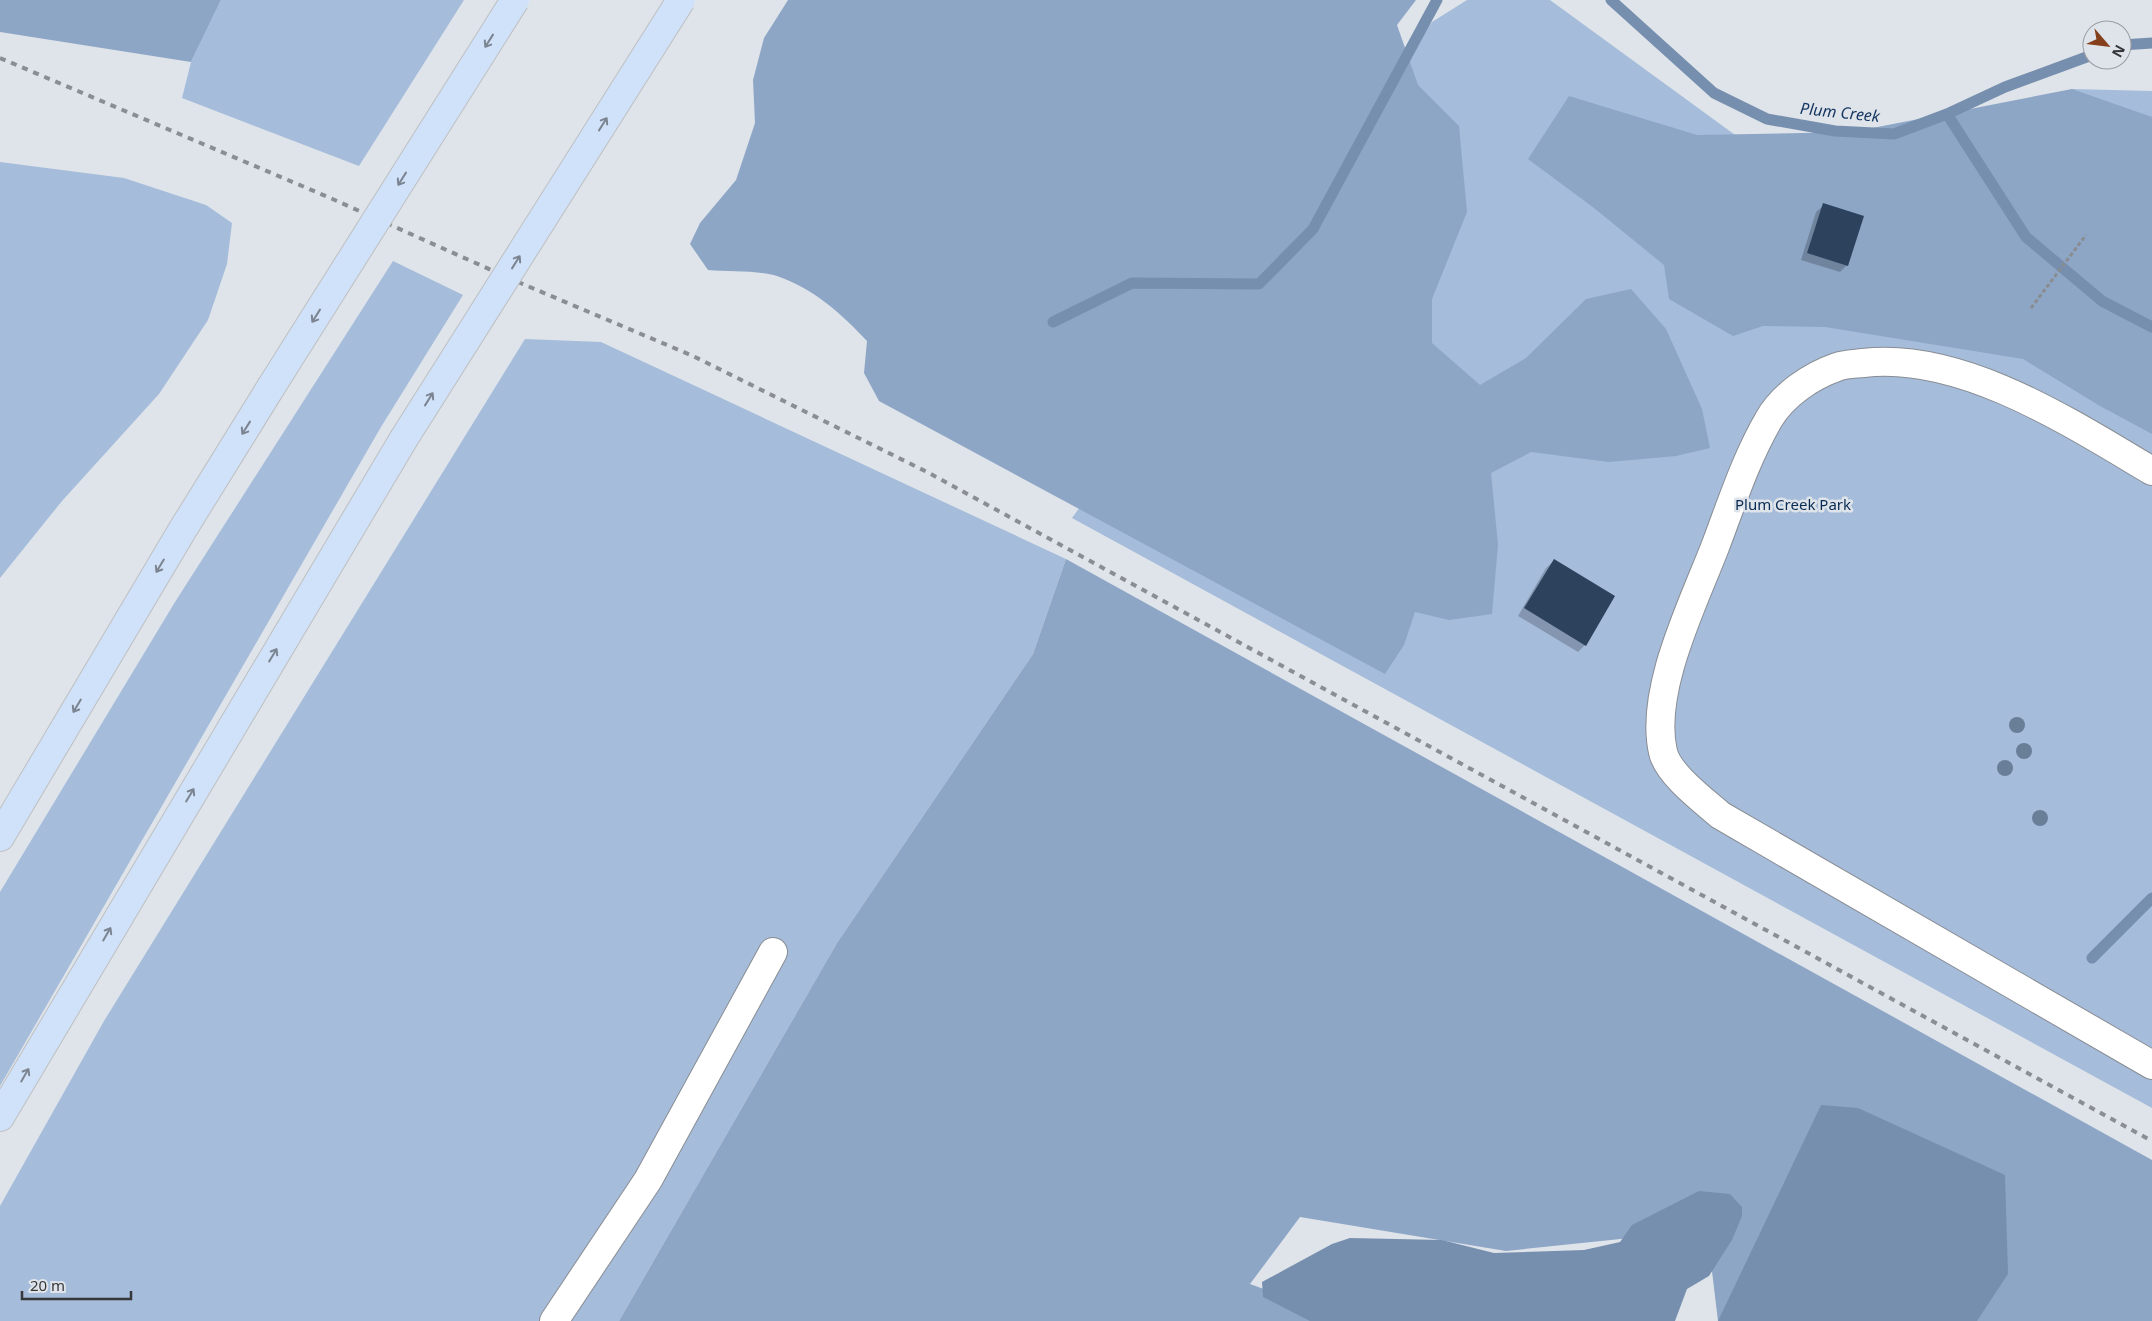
<svg xmlns="http://www.w3.org/2000/svg" width="2152" height="1321" font-family="'Noto Sans',sans-serif">
  <style>
    .green { fill: #a5bcdb }
    .forest { fill: #8ea6c6 }
    .water { fill: #778fae }
    .shadow { fill: #0003 }
    .lines { fill: none; stroke-linecap: round; stroke-linejoin: round }
    .stream { stroke: #778fae; stroke-width: 11 }
    .building { fill: #2d425d }
    .minor-casing { stroke: #898d93; stroke-width: 30 }
    .major-casing { stroke: #bebfc0; stroke-width: 30 }
    .path { stroke: #898c91; stroke-width: 3; stroke-dasharray: 4 2.5; stroke-linecap: butt }
    .minor { stroke: #fff; stroke-width: 28 }
    .major { stroke: #d0e2f9; stroke-width: 28 }
    .rail { stroke: #8a8e92; stroke-width: 4; stroke-dasharray: 6 6; stroke-linecap: butt }
    .major-bridge-casing { stroke: #bebfc0; stroke-width: 30; stroke-linecap: butt }
    .major-bridge { stroke: #d0e2f9; stroke-width: 28 }
    .tree { fill: #697e97 }
    .oneway { stroke: #7b8490 }
    .labels { text-anchor: middle; dominant-baseline: central; stroke-width: 5; stroke-linejoin: round; paint-order: stroke }
    .park-label { font-size: 15px; fill: #082b53; stroke: #dfe4ea }
    .water-label { font-size: 16px; font-style: italic; fill: #153761; stroke: #dfe4ea }
  </style>
  <rect width="100%" height="100%" fill="#dfe4ea"/>
  <path class="green" d="M221 0H464L359 166 182 98 191 62Z
    M1467 0H1550L1742 140 1912 154 2072 89 2152 91V1108L1072 518 1432 22Z
    M0 162 124 178 206 205 232 223 227 264 208 320 159 394 62 501 0 578Z
    M393 261 463 295 381 427 0 1086V892L175 602Z
    M525 339 601 342 1066 559 1033 654 837 943 619 1321H0V1206L104 1021Z"/>
  <path class="forest" d="M0 0H221L191 62 0 32Z
    M788 0H1416L1397 25 1418 85 1459 126 1467 212 1432 299V343L1480 385 1526 358 1586 299 1631 289 1666 329 1702 409 1710 448 1676 456 1609 462 1531 452 1491 473 1498 545 1492 614 1449 620 1415 612 1404 645 1385 674 879 401 864 373 867 341C842 314 813 288 777 276 758 270 728 272 708 270L690 244 700 223 736 180 755 123 753 80 764 38Z
    M2072 89 2152 117V434L2100 406 2023 359 1825 327 1763 326 1733 336 1669 299 1664 265 1594 208 1528 159 1569 96 1697 135 1852 132Z
    M1066 559 2152 1160V1321H1718L1707 1230 1506 1251 1300 1217 1250 1284 1353 1321H619L837 943 1033 654Z"/>
  <path class="water" d="M1821 1105 1858 1108 2005 1175 2008 1274 1977 1321H1718Z
    M1699 1191 1730 1194 1742 1207V1216L1732 1240 1709 1276 1687 1289 1675 1321H1310L1263 1297 1262 1282 1332 1244 1350 1238 1442 1240 1494 1253 1584 1250 1620 1242 1632 1225Z"/>
  <path class="shadow" d="M1824 205 1847 265 1840 272 1801 260 1816 212Z
    M1554 561 1585 645 1578 652 1518 616 1546 568Z"/>
  <g class="lines">
    <path class="stream" d="M1611 0 1714 93 1767 119 1835 131 1894 134 1947 114 2005 87 2092 55
      M2122 45 2152 43
      M1947 114 2026 237 2102 301 2152 327
      M1053 322 1132 283 1259 284 1313 229 1437 0
      M2092 958 2152 898"/>
  </g>
  <path class="building" d="M1823 203 1864 216 1848 266 1807 253Z
    M1554 559 1615 596 1586 646 1524 608Z"/>
  <g class="lines">
    <g class="minor-casing">
      <path id="minor" d="M2152 471C2071 423 1961 351 1863 363 1855 364 1845 364 1837 367 1811 376 1783 395 1769 419 1746 458 1731 505 1715 547 1693 604 1649 691 1663 752 1668 774 1703 800 1720 815L2152 1065
        M554 1321 648 1180 773 952"/>
    </g>
    <g class="major-casing">
      <path id="major" d="M0 837 183 529 271 387
        M0 1117 403 440"/>
    </g>
    <path class="path" d="M2031 308 2086 235"/>
    <use href="#minor" class="minor"/>
    <use href="#major" class="major"/>
    <path class="rail" d="M0 58 328 197 518 282 693 356 929 473 2152 1141"/>
    <g class="major-bridge-casing">
      <path id="major-bridge" d="M271 387 515 0
        M403 440 681 0"/>
    </g>
    <use href="#major-bridge" class="major-bridge"/>
  </g>
  <g class="tree">
    <circle cx="2017" cy="725" r="8"/>
    <circle cx="2024" cy="751" r="8"/>
    <circle cx="2005" cy="768" r="8"/>
    <circle cx="2040" cy="818" r="8"/>
  </g>
  <defs><path id="oneway-shaft" d="M-6 0H5M1.5-3L5.5 0L1.5 3" fill="none" stroke-width="1.6" stroke-linecap="round" stroke-linejoin="round" transform="scale(1.25)"/></defs>
  <g class="oneway">
    <use href="#oneway-shaft" transform="translate(489 41) rotate(122)"/>
    <use href="#oneway-shaft" transform="translate(603 124) rotate(-58)"/>
    <use href="#oneway-shaft" transform="translate(402 179) rotate(122)"/>
    <use href="#oneway-shaft" transform="translate(516 262) rotate(-58)"/>
    <use href="#oneway-shaft" transform="translate(316 316) rotate(122)"/>
    <use href="#oneway-shaft" transform="translate(429 399) rotate(-58)"/>
    <use href="#oneway-shaft" transform="translate(246 428) rotate(122)"/>
    <use href="#oneway-shaft" transform="translate(160 566) rotate(121)"/>
    <use href="#oneway-shaft" transform="translate(273 655) rotate(-59)"/>
    <use href="#oneway-shaft" transform="translate(77 706) rotate(121)"/>
    <use href="#oneway-shaft" transform="translate(190 795) rotate(-59)"/>
    <use href="#oneway-shaft" transform="translate(107 934) rotate(-60)"/>
    <use href="#oneway-shaft" transform="translate(25 1075) rotate(-60)"/>
  </g>
  <g class="labels">
    <g class="park-label">
      <text x="1793" y="504">Plum Creek Park</text>
    </g>
    <g class="water-label">
      <text transform="translate(1840 112) rotate(6)">Plum Creek</text>
    </g>
  </g>
  <g transform="translate(2107 45) rotate(118)"><circle r="24" fill="#dfe4ea" stroke="#9b9fa4"/>
  <path d="M0-4L9 19L0 12L-9 19Z" fill="#863f1b"/>
  <text y="-8" font-size="14" font-weight="bold" text-anchor="middle" fill="#35373a">N</text>
  </g>
  <path d="M22 1291v8h109v-8" fill="none" stroke="#35373a" stroke-width="2.5"/>
  <text x="30" y="1291" font-size="15" fill="#35373a" stroke="#dfe4ea" stroke-width="4" paint-order="stroke">20 m</text>
</svg>
